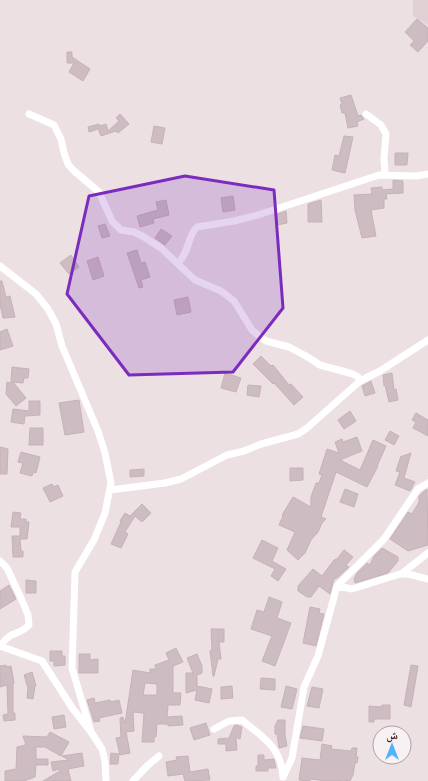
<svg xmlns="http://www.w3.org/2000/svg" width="428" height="781" font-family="'Nunito Sans','Noto Naskh Arabic',sans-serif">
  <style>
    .built { fill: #e0d1d5 }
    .building { fill: #cdbcc1; stroke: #c6b2b7; fill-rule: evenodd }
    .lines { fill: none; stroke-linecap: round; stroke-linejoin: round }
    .minor { stroke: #fff; stroke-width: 7 }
    .marked { fill: #7b2cbf; fill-opacity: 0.2; stroke: #7b2cbf; stroke-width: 3; stroke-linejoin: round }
  </style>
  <rect width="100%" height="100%" fill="#ece0e3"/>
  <path class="built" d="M413 0H428V25L413 16Z"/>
  <path class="building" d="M417 19 428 28V41L418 52 410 45 414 41 405 32Z
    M67 52H72V57L90 69 83 81 69 72 74 63H67Z
    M351 95 358 116 361 115 364 119 357 122 358 126 348 128 345 113H342L340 105 342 104 340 98Z
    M120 114 129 124 118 133 116 131 101 136 98 129 89 132 88 127 99 124 100 126 106 124 108 131 119 121 116 118Z
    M154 126 165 128 162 144 151 142Z
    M344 136 353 137 345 173 332 170 335 155 339 156Z
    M395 153H408L407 165H395Z
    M393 180 403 181V193L386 194 387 199H384V208L371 210 376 236 362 238 355 210 354 195 372 194 371 188 382 187V190L393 189Z
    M233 196 235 210 223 212 221 198Z
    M166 200 169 215 153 219 154 223 140 227 137 216 158 210 156 202Z
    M321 200 322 222H308V204Z
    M286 211 287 223 277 225 275 215Z
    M105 224 110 236 102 238 98 226Z
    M161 229 172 236 165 245 155 238Z
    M137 250 141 263 145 262 150 277 141 280 143 287 139 288 127 253Z
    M71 255 79 267 69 274 60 263Z
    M98 257 104 276 93 280 87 261Z
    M0 281H2L6 297 10 296 15 317 3 318 0 304Z
    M188 297 191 312 177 315 174 300Z
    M7 329 13 346 0 350V332Z
    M261 356 271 366 273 365 289 385 291 384 303 397 294 405 274 383 273 384 253 364Z
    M12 367 29 369 28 378H24L23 383 13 382 26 398 16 406 6 394 7 382 11 383Z
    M225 373 241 378 236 392 221 388Z
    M392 373 394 390 396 389 398 400 389 402 385 385 384 386 383 375Z
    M371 381 375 393 365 396 362 386Z
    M248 385 261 386 259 397 247 395Z
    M79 400 84 432 65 435 59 403Z
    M29 401H40V415L25 416 24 424 11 422 13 409 29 411Z
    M350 411 356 421 344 429 338 420Z
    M416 413 428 420V436L413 428 416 422 412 420Z
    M30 428H43V445H29Z
    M390 431 399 436 394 445 385 440Z
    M357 437 362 451 340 460 360 470 373 440 386 446 377 466H378L367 487 336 472 321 517 326 519 322 523 318 532 311 540 305 553 298 560 287 550 295 532 279 525 283 516 282 515 293 497 311 507V497L316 483H319L322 475 319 474 327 449 339 453 335 442 342 439 343 442Z
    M0 447 8 449 7 474H0Z
    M21 452 40 457 36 473 33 472 32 476 20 473 23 463 18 462Z
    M411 453 404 478 415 482 410 491 395 485 400 472 396 471 401 456H403Z
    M290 468H303V480L290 481Z
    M144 469V476L130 477V470Z
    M52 484 54 487 58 485 63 496 50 502 43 488Z
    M345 489 358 494 354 507 340 502Z
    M427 489 428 545 408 551 390 539 408 512 412 514 419 502V496L422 493Z
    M142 504 151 513 142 522 135 516 125 532 128 534 121 548 111 544 121 522 120 521 125 513 130 516Z
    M13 512 21 513 20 519H26V522H29L27 539H20L21 551H23V557H13L12 536H20V527H11Z
    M262 540 278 548 272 561 286 569 278 581 271 576 275 569 253 558Z
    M382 548 398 557V561L388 573 355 583 354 579 357 573 367 563 370 565 374 556Z
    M344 550 353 557 346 565 349 567 337 578 334 579 330 594 319 586 311 597H307L298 591V586L313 569 322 576 334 560 337 559Z
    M26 580 36 581V593H26Z
    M9 585 16 599 0 609V591Z
    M269 597 282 602 277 618 291 623 275 666 262 661 272 636 251 629 257 610 264 612Z
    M310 607 320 609 319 613 324 614 316 646 303 643Z
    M211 629H224V642H219L221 659H218L214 676H213L210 651 212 650Z
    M176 648 183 662 173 666V693H181L180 705H168L167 717 182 716 183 725 168 726V724H157L156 737H154V742H142L144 713 133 712 134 731 126 732 130 753 120 755 116 738 121 737 120 718 123 717 125 724 133 670 150 673V669H156L155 665 169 660 166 653ZM145 683 157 684V695H143Z
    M50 651H62V656H65V665L54 666V661H50Z
    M79 654H90V660L98 659V673H79Z
    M197 654 202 666V673L197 675V686L212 689 209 703 195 700 197 690 186 693V673H193L187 658Z
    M6 665V667L11 666 14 683 13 684V713H15V720L4 721 3 715 8 714 7 685 0 687V666Z
    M411 665 418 666 411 707 404 705Z
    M32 672 36 686H35L33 699 27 698 28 688 24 675Z
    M261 678 275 679V690L260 689Z
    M232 686 233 698 221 699V687Z
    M286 686 297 689 292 709 281 707Z
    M312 687 323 689 319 708 307 706Z
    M94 698 95 703 110 700 111 702 119 700 122 713 99 718 100 721 94 722 87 700Z
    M382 705H390V719H374V722H369V706L382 707Z
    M64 715 66 727 54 729 52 717Z
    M278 720H285V735L287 746 279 748 277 734H275V726Z
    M206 723 210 735 194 740 190 728Z
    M236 725 242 727 240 739 236 737 237 750 226 751V744H218V739L229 738 234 726Z
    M303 726 324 729 322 741 300 738Z
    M50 732 69 742 61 756 45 747H36V759H48V765H36L35 777 24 781H5V771L16 769 17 747 26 745 23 736 47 737Z
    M322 744 332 746 331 749 351 751 352 748H357L356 757H358L357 763H355L353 775 350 781 342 780V781H326L310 779V781L299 780 302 758 320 760Z
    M82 753 84 766 68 769 71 781H43L60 771 59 769 53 771 51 762 69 760 62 756Z
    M111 753 119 754 118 764H110Z
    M258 755H264V760L274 759 276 768H268V771H256V766H258Z
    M188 756 190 772 208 769 210 780 185 781 183 774 168 776 166 762 177 760 176 757Z"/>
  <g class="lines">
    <path class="minor" d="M29 114 54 125 61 139 64 153 68 164 73 170 99 192 112 221 121 230 134 232 144 237 161 248 195 280 221 291 234 301 252 330 259 336 266 341 289 347 306 356 320 365 353 374 358 377 360 381
      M366 114 381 125 386 134 384 158 385 174
      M178 263C190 252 187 236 197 227L234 221 258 215 379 175 416 176 428 174
      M0 266 36 294 48 309 56 324 62 346 98 431 105 453 111 483 105 513 94 540 75 572 72 668 91 732
      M110 490 165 483 181 479 227 455 244 451 261 444 298 434 307 428 360 381 380 371 428 340
      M0 561 7 568 21 598 28 615 29 625C19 636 10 630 1 646L4 647
      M401 574 428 553
      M337 586 352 589 400 574H408L428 579
      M0 646 42 661 73 709 91 732 102 749 105 761 106 781
      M214 729 229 721 242 720C263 738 281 746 283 777
      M283 777 292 758 304 687 318 656 337 586 384 539 418 489 428 483
      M133 781 147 766 159 756"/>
  </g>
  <path class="marked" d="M185 176 274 190 283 308 233 372 129 375 67 294 89 196Z"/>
  <g transform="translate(392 745)"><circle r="19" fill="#f8f1f3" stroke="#ad9da0"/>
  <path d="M0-3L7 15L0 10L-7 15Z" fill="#52b4f8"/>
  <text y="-6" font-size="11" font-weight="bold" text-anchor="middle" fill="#3d2023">ش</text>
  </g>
</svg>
